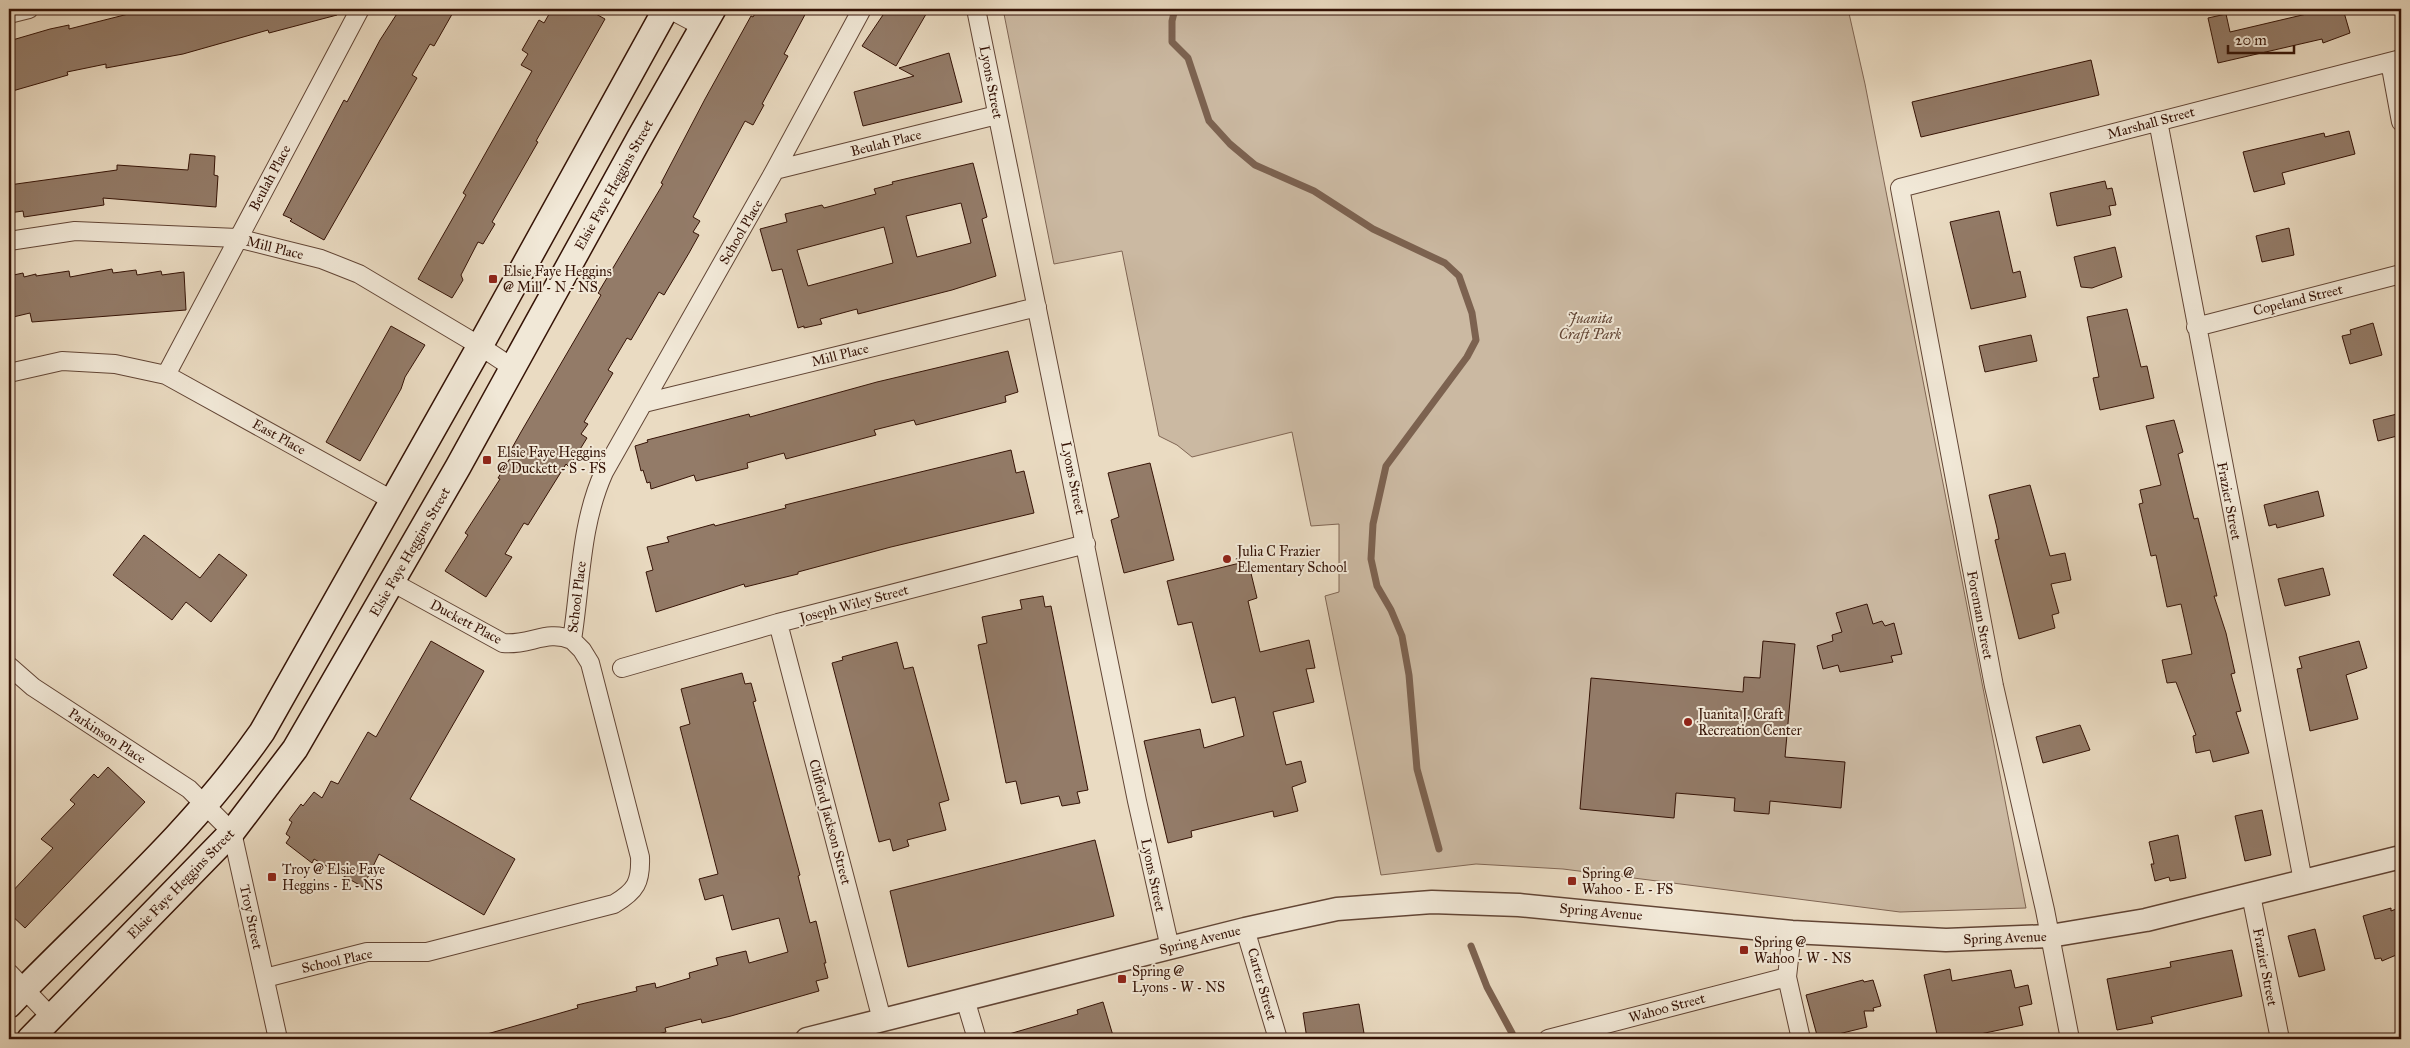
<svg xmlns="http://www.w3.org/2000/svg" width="2410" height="1048" font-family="'IM FELL Great Primer',serif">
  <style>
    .green { fill: #cbb9a2; stroke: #806654 }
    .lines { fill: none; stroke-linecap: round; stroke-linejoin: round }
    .stream { stroke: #7c6250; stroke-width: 7 }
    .building { fill: #937b68; stroke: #351306; fill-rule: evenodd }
    .minor-casing { stroke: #624535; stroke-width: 20 }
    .tertiary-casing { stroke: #624535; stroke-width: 25 }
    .secondary-casing { stroke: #351306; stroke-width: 28 }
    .minor { stroke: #f1e8d7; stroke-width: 18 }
    .tertiary { stroke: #f1e8d7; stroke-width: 22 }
    .secondary { stroke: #f1e8d7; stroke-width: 25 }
    .poi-dot { fill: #8f2418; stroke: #f1e8d7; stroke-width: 2 }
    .labels { text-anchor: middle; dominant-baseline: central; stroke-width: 4; stroke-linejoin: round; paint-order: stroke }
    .street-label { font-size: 14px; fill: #351306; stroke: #f1e8d7 }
    .poi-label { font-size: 14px; fill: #351306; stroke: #f1e8d7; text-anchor: start }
    .park-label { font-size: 14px; font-style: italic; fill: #624535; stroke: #f1e8d7 }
  </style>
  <rect width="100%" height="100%" fill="#eadbc2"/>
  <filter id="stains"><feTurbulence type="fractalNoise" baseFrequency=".004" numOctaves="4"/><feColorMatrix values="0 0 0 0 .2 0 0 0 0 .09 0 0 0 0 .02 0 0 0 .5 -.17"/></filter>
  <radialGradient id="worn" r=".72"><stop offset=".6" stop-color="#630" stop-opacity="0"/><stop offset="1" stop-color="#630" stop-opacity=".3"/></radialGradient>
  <path class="green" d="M1003 9H1848L1865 84 2026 908 1900 912 1563 869 1476 864 1381 875 1325 596 1339 592V524L1311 526 1292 432 1192 457 1177 445 1159 436 1122 251 1054 264Z"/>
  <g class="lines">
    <path class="stream" d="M1175 9 1172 21V42L1188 58 1209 121 1230 144 1255 165 1314 191 1373 229 1445 263 1459 276 1472 313 1476 340 1467 357 1386 466 1373 524 1371 559 1377 586 1391 610 1402 636 1409 675 1417 769 1439 849
      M1471 946 1487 987 1512 1033"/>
  </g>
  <path class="building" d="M148 9H336L337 15 269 33 268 30 183 54 106 68V64L67 72 68 75 9 92V41L50 29 69 25V29Z
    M400 9H455L434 46 430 44 412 75 417 78 324 240 290 221 292 219 283 215 344 100 347 102 380 40Z
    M552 9H587L605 19 536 141 538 142 492 222 495 224 483 244 478 242 461 275 463 280 452 298 418 279 466 195 463 193 532 71 521 65 528 54 522 50 539 20 544 23Z
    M758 9H808L784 54 788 56 762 104 764 105 753 125 745 121 693 217 700 221 693 232 699 235 689 253 664 295 659 292 631 340 627 338 608 370 613 373 584 422 588 424 581 434 587 438 569 467 566 464 528 525 524 523 505 554 512 557 486 597 445 571 468 535 465 533 500 479 498 478 515 450 512 448 521 432 601 295 598 293 663 184 661 183 705 99 751 16 753 17Z
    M887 9H929L896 66 862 46Z
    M2314 9H2343L2350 33 2323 43 2322 39 2218 63 2208 18 2226 14 2230 32 2315 12Z
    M949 53 962 102 863 126 854 92 914 76 899 68Z
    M2091 60 2099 95 1921 137 1912 102Z
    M2349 131 2355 154 2282 173 2285 184 2254 192 2243 152 2324 133 2325 137Z
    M190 154 215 156 214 175 218 176 216 207 103 198 104 205 24 217 23 211 9 213V185L117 170V165L188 170Z
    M973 163 987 217 982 219 996 276 952 290 858 314 857 309 820 319 822 324 804 328V326L798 328 782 269 772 271 760 229 787 222 785 214 822 205 824 208 876 194 874 189 893 184 892 182ZM961 203 971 243 917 257 906 216ZM884 227 893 263 808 286 797 250Z
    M2105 181 2107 189 2112 188 2116 205 2109 206 2111 215 2057 226 2050 193Z
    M1999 211 2013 273 2020 271 2026 297 1971 309 1950 222Z
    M2289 228 2294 255 2262 262 2256 236Z
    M2115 247 2122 277 2092 288 2081 287 2074 257Z
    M112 269 113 273 136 270 137 275 161 271 162 275 184 272 186 310 32 322 30 313 9 318V276L23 273 24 277 36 274V276L69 271 70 277Z
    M2127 309 2141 367 2147 366 2154 398 2100 410 2093 378 2099 377 2087 317Z
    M2373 323 2382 355 2350 364 2342 336 2351 334 2350 330Z
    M391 326 425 345 405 377 401 389 360 461 326 442Z
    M2031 335 2037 361 1985 372 1979 346Z
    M1008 351 1018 392 1005 396 1006 402 916 425 914 420 874 430 876 435 786 459 784 453 747 463 748 468 696 481 694 475 651 489 650 482 647 483 643 470 641 471 635 446 648 442 647 440 749 414 750 417 877 382Z
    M2401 413V435L2378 441 2373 420Z
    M2174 420 2183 452 2178 454 2194 519 2198 518 2217 596H2214L2226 633 2235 673 2231 674 2241 711 2236 712 2249 753 2213 762 2210 750 2196 753 2193 736 2196 735 2176 682 2167 683 2162 660 2192 654 2181 604 2167 607 2156 555 2151 556 2139 504 2143 503 2140 490 2161 485 2146 426Z
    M1011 450 1016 473 1024 471 1034 513 891 547 798 572V574L745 587 744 584 656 612 646 572 653 570 647 547 669 542 667 537 714 524 715 526 786 508 785 505 801 501Z
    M1150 463 1174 560 1124 573 1111 520 1119 517 1108 473Z
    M2030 485 2050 556 2065 553 2071 580 2051 584 2059 613 2052 615 2055 628 2019 639 1995 540 1999 539 1997 528 1989 495Z
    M2318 491 2324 516 2277 528 2276 524 2269 526 2264 505Z
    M144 535 200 578 219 554 247 575 211 622 186 602 172 620 113 575Z
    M1248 561 1257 598 1248 601 1260 652 1309 640 1315 668 1306 669 1314 702 1273 712 1286 765 1301 761 1306 782 1292 787 1298 811 1274 817 1273 811 1191 831 1192 837 1168 843 1144 741 1200 729 1204 748 1244 736 1235 697 1212 703 1192 622 1178 625 1167 581Z
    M2323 568 2330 595 2285 606 2278 579Z
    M1043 596 1045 607 1051 606 1088 790 1077 792 1080 803 1062 806 1059 796 1021 804 1016 781 1006 783 978 645 987 643 982 617 1022 609 1020 600Z
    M1867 604 1873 624 1882 621 1885 626 1894 623 1902 654 1891 656 1893 662 1840 672 1838 665 1823 669 1817 646 1833 641 1832 635 1842 632 1836 613Z
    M431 641 484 671 410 799 515 859 484 915 379 854 363 887 314 859 312 863 286 843 290 837 286 834 292 822 289 820 301 804 303 806 314 792 322 798 331 781 338 784 368 732 376 737Z
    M1763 641 1795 644 1785 757 1845 762 1841 808 1770 801 1769 814 1734 811 1735 798 1676 793 1674 818 1580 809 1591 678 1743 692 1744 677 1760 678Z
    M2359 641 2367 668 2346 675 2358 719 2310 731 2297 669 2302 668 2299 657Z
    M897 642 904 669 913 667 949 800 939 803 946 830 907 840 909 846 893 851 890 839 879 842 832 663 843 660 842 657Z
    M742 673 745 684 751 683 756 701 753 702 800 875 798 876 810 923 816 921 826 963H824L828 978 816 981 819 991 731 1016 702 1023 701 1019 665 1028 666 1032 637 1039H487V1034L578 1008 577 1005 637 991 636 987 655 983 656 988 690 978 689 973 718 965 716 958 746 951 749 963 788 952 779 918 732 930 723 895 705 900 699 879 718 874 680 727 690 724 681 689Z
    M2080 725 2090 750 2043 763 2036 737Z
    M108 767 145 802 25 928 9 913V895L53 848 41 839 75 804 70 800 94 774 98 778Z
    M2262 810 2271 855 2245 861 2235 816Z
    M2178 835 2186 878 2170 881 2169 877 2155 881 2151 864H2154L2149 842Z
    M1095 840 1114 916 908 967 890 891Z
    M2401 907V953L2382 961 2381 958 2375 959 2363 916 2391 908V911Z
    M2315 929 2325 970 2299 977 2288 936Z
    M2232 950 2242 996 2151 1017 2153 1023 2117 1030 2107 979 2171 967 2170 962Z
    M1950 969 1952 981 2011 970 2015 988 2028 985 2032 1004 2019 1007 2023 1025 1966 1037V1039H1938L1924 975Z
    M1863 980 1864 982 1873 980 1881 1006 1873 1008 1874 1011H1864L1867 1027 1818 1039 1806 995Z
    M1103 1002 1114 1039H1009V1034L1078 1014 1077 1010Z
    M1359 1004 1365 1039H1307L1303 1013Z"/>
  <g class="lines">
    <g class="minor-casing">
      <path id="minor" d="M669 9 703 27
        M976 9 1137 801 1170 948
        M9 14 29 9
        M2390 62 2401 122
        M2158 121 2303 881
        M775 170 997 115
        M9 241 75 231 237 238 321 259 359 274 480 346 513 368
        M2196 327 2401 274
        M9 373 62 361 115 364 166 375 392 500
        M166 375 360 9
        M644 403 1037 307
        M392 582 503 643C529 646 547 629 572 640
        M778 623 882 1020
        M9 666 33 687 189 789 232 832 278 1039
        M622 668 778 623 1086 544
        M2251 895 2280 1039
        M1245 929 1278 1039
        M1792 932 1787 977 1801 1039
        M9 973 51 1017
        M265 978 367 952H427L614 904C636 891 641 882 640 857L590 663 582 650 572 640C581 583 580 525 604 472L775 170 862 9
        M965 999 977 1039
        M1548 1039 1787 977
        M2070 1039 2045 910 1994 686 1900 188 2401 59"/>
    </g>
    <g class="tertiary-casing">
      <path id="tertiary" d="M807 1039 1245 929 1337 909 1432 902 1519 905 1792 932 1946 940 2050 936 2146 920 2401 857"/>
    </g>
    <g class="secondary-casing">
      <path id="secondary" d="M9 1005C95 916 191 834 262 732L480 346 666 9
        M30 1039 232 832 295 749 458 467 640 137 713 9"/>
    </g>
    <use href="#minor" class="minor"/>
    <use href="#tertiary" class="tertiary"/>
    <use href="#secondary" class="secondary"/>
  </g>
  <g class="poi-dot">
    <rect x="488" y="274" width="10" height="10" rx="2.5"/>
    <rect x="482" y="455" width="10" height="10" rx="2.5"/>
    <circle cx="1227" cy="559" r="5"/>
    <circle cx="1688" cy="722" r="5"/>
    <rect x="267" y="872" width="10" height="10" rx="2.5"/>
    <rect x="1567" y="876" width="10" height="10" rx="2.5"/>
    <rect x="1739" y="945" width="10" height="10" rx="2.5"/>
    <rect x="1117" y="974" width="10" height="10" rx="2.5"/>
  </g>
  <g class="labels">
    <g class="street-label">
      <text transform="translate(991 82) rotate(79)">Lyons Street</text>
      <text transform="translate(2151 123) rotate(-15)">Marshall Street</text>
      <text transform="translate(886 143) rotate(-14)">Beulah Place</text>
      <text transform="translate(270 178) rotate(-62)">Beulah Place</text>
      <text transform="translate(614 185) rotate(-61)">Elsie Faye Heggins Street</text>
      <text transform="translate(741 232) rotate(-60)">School Place</text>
      <text transform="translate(275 248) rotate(14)">Mill Place</text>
      <text transform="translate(2298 300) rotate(-14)">Copeland Street</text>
      <text transform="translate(840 355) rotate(-14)">Mill Place</text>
      <text transform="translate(279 437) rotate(29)">East Place</text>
      <text transform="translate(1073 478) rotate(78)">Lyons Street</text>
      <text transform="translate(2229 501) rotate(79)">Frazier Street</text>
      <text transform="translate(410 552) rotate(-60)">Elsie Faye Heggins Street</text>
      <text transform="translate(577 597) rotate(-83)">School Place</text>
      <text transform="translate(854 604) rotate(-15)">Joseph Wiley Street</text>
      <text transform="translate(1980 615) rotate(79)">Foreman Street</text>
      <text transform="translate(466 622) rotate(28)">Duckett Place</text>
      <text transform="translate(107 736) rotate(33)">Parkinson Place</text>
      <text transform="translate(830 822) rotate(75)">Clifford Jackson Street</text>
      <text transform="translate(1153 875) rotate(78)">Lyons Street</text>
      <text transform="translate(181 884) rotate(-46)">Elsie Faye Heggins Street</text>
      <text transform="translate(1601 912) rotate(5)">Spring Avenue</text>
      <text transform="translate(251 917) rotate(78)">Troy Street</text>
      <text transform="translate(2005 938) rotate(-2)">Spring Avenue</text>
      <text transform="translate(1200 940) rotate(-14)">Spring Avenue</text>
      <text transform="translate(337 961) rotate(-12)">School Place</text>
      <text transform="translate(2265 967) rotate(79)">Frazier Street</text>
      <text transform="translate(1262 984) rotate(74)">Carter Street</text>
      <text transform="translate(1667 1008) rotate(-15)">Wahoo Street</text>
    </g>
    <g class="poi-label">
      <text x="503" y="271">Elsie Faye Heggins<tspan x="503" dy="16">@ Mill - N - NS</tspan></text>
      <text x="497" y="452">Elsie Faye Heggins<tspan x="497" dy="16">@ Duckett - S - FS</tspan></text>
      <text x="1237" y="551">Julia C Frazier<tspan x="1237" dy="16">Elementary School</tspan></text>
      <text x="1698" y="714">Juanita J. Craft<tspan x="1698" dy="16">Recreation Center</tspan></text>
      <text x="282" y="869">Troy @ Elsie Faye<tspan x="282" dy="16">Heggins - E - NS</tspan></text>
      <text x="1582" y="873">Spring @<tspan x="1582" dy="16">Wahoo - E - FS</tspan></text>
      <text x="1754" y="942">Spring @<tspan x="1754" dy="16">Wahoo - W - NS</tspan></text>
      <text x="1132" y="971">Spring @<tspan x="1132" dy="16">Lyons - W - NS</tspan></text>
    </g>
    <g class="park-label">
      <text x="1590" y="318">Juanita<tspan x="1590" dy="16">Craft Park</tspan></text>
    </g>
  </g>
  <rect width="2410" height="1048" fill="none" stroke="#eadbc2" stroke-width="30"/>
  <rect x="10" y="10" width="2390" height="1028" fill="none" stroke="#351306" stroke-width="2.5"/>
  <rect x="15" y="15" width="2380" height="1018" fill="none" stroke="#351306"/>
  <path d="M2228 45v8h66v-8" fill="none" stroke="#351306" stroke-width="2.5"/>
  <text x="2235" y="45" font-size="15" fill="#351306" stroke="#f1e8d7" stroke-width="4" paint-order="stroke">20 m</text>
  <rect width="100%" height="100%" filter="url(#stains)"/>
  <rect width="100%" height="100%" fill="url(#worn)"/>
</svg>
